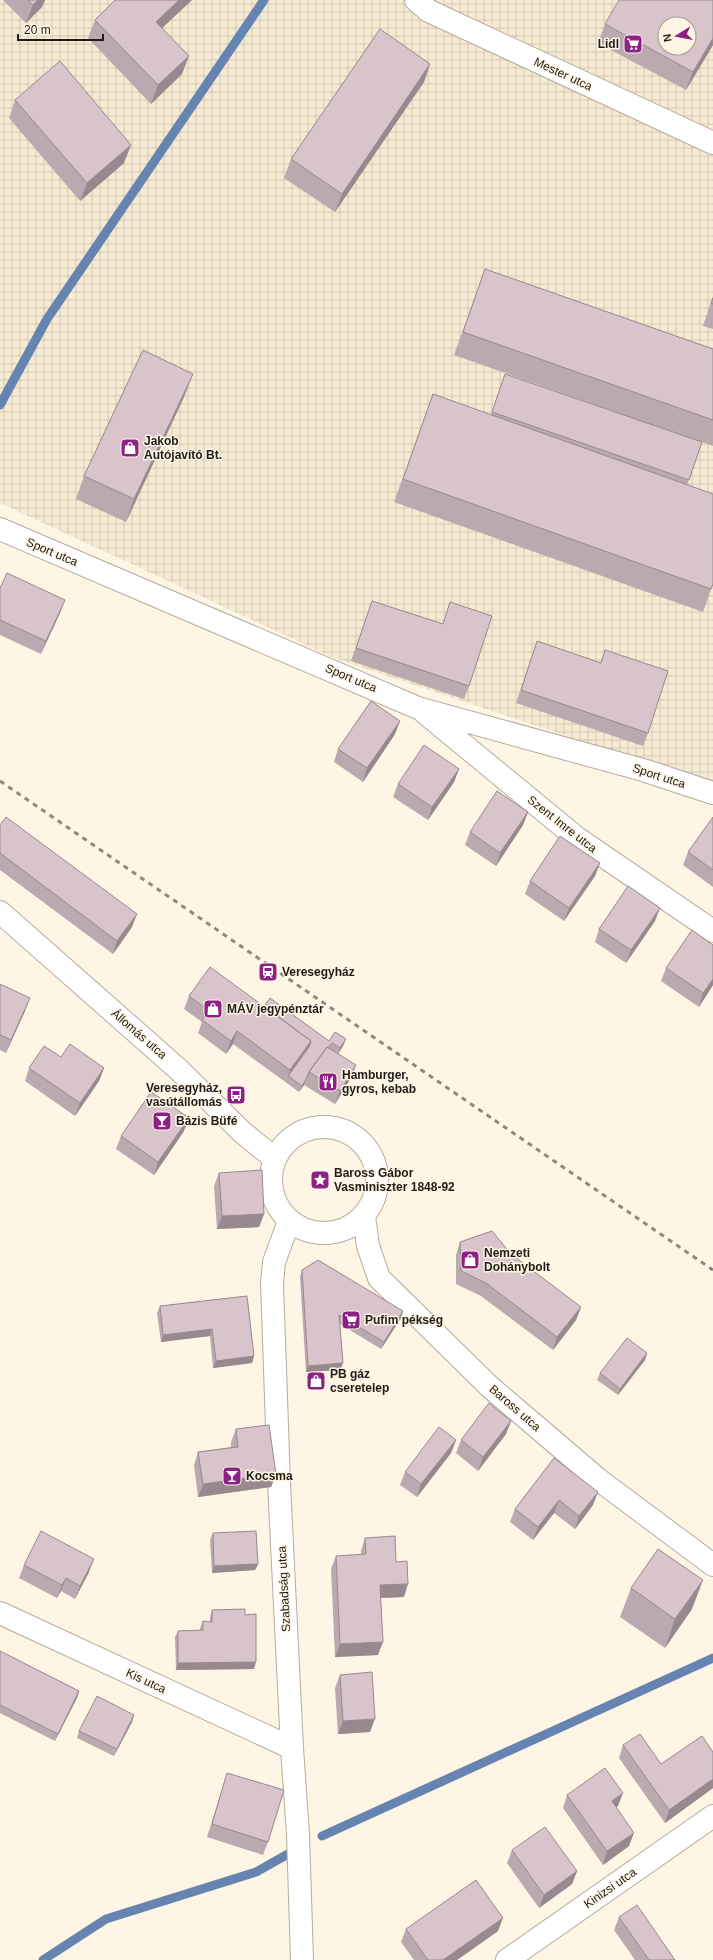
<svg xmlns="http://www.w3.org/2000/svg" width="713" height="1960" font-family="Helvetica,sans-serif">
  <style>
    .industrial { fill: url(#industrial-grid); fill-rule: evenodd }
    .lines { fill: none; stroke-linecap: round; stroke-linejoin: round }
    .stream { stroke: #6684b1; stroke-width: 9 }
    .street-casing { stroke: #b5ad9e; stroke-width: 24 }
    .secondary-casing { stroke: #b5ad9e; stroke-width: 24 }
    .street { stroke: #fff; stroke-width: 22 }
    .secondary { stroke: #fff; stroke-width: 22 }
    .rail { stroke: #8f887e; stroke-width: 3; stroke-dasharray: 5 5; stroke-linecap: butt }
    .wall { fill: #baa9ae }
    .shaded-wall { fill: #97898d }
    .building { fill: #d8c4ca; stroke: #97898d; fill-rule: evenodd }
    .labels { text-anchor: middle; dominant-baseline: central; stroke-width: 3; stroke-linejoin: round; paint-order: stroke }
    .poi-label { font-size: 12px; font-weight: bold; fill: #1f1b16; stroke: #fef5e5; text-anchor: start }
    .street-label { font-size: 12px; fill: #1f1b16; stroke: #fef5e5 }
  </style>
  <defs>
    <pattern id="industrial-grid" width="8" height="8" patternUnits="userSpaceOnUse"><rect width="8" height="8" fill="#f6ead3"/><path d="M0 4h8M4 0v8" fill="none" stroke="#d2c8b4"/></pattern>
  </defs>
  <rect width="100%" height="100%" fill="#fef5e5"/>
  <path class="industrial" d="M0 0H713V782L573 738 334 658 0 503ZM665 24H689V48H665Z"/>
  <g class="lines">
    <path class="stream" d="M0 405 47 319 264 0
      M322 1836 713 1658
      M43 1960 106 1919 256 1872 288 1854"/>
    <g class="street-casing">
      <path id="street" d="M416 0 429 11 713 143
        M0 529 418 708 643 770 713 793
        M425 713 577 838 713 931
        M289 1221 274 1262 272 1283 279 1483 292 1748 298 1834 302 1960
        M0 1613 292 1748
        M507 1960 713 1816"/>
    </g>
    <g class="secondary-casing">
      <path id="secondary" d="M0 912 178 1069 242 1132 275 1159
        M271 1180a53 53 0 1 1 106 0a53 53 0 1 1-106 0Z
        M364 1216 368 1246 379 1278 490 1387 599 1480 713 1565"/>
    </g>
    <use href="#street" class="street"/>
    <use href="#secondary" class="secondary"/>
    <path class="rail" d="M0 781 713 1270"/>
  </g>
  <path class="wall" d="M3 0H45L42 7 26 23Z
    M115 0H192L162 28 182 74 151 104 88 38 95 20Z
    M605 24 713 45 686 90 598 43Z
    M430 64 424 82 335 212 284 178 291 159Z
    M15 100 124 163 80 201 9 118Z
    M485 269 713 349V446L702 442 687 485 713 584 703 612 394 502 433 394 491 415 505 374 636 419 454 355Z
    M713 296V329L703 326Z
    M184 397 126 522 76 499 84 476Z
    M0 588 60 613 41 654 0 635Z
    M372 601 443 624 450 602 469 686 464 699 351 661Z
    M537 641 600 663 605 650 648 733 643 746 516 703Z
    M395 734 363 782 334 762 338 749Z
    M459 769 454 782 428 820 393 797 398 784Z
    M528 812 523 825 496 866 465 845 470 832Z
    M713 817V887L683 865 688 852Z
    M0 825 132 927 113 954 0 870Z
    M600 863 595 876 564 921 525 894 530 881Z
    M655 921 626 963 595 942 599 929Z
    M713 945V985L699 1007 661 981 666 968Z
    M0 984 25 1011 6 1053 0 1050Z
    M189 996 264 1006 329 1041 343 1046 338 1054 356 1065 351 1078 335 1104 304 1085 299 1092 233 1044 226 1054 198 1033 202 1022 184 1009Z
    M61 1057 104 1068 99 1081 75 1116 25 1081 29 1068Z
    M184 1131 154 1175 116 1149 121 1136Z
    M219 1173 264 1214 259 1227 217 1229 214 1186Z
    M460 1242 511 1254 581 1307 576 1320 553 1350 481 1296 456 1284V1255Z
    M302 1270 403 1311 401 1318 381 1349 340 1324 343 1363 340 1370 306 1372 300 1277Z
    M247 1296 254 1356 252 1363 213 1368 210 1336 161 1342 157 1313 160 1306Z
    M647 1353 645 1360 618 1395 597 1380 600 1373Z
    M511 1421 506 1434 478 1471 456 1453 461 1440Z
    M236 1429 276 1474 271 1487 198 1497 194 1465 198 1452 231 1447V1442Z
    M456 1440 451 1453 417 1497 400 1485 405 1472Z
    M554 1458 593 1505 575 1529 554 1513 533 1540 510 1522 515 1509Z
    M213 1533 258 1564 255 1570 212 1573 210 1540Z
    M365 1538 396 1562 404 1597 381 1598 378 1655 335 1657 331 1569 336 1556 361 1555V1551Z
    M24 1565 89 1572 75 1599 61 1591 57 1598 19 1578Z
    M631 1588 692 1609 665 1648 620 1617Z
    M212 1610 245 1615 254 1669 176 1670 175 1637 178 1631 200 1630V1628L203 1621 210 1622V1617Z
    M0 1651 79 1691 77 1698 55 1741 0 1713Z
    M340 1675 370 1732 338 1734 335 1688Z
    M134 1715 132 1722 114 1756 77 1738 79 1731Z
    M623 1745 661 1764 713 1752V1788L665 1823 619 1758Z
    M227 1773 268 1842 263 1855 207 1837 223 1786Z
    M567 1795 618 1806 616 1808 629 1846 603 1865 563 1808Z
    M512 1850 577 1871 572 1884 539 1908 507 1863Z
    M619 1917 675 1960H635L614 1930Z
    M406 1929 498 1931 457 1960H414L401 1942Z"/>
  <path class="shaded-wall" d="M38 0H45L42 7 26 23 33 5Z
    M179 0H192L149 40 156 22Z
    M713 38V45L686 90 693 72Z
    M189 56 182 74 151 104 158 85Z
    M430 64 424 82 335 212 342 194Z
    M131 145 124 163 80 201 87 183Z
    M193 374 184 397 126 522 134 499Z
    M65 600 60 613 41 654 46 641Z
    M400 721 395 734 363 782 367 768Z
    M459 769 454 782 428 820 432 807Z
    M528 812 523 825 496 866 500 853Z
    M600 863 595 876 564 921 569 908Z
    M660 908 655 921 626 963 631 950Z
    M137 914 132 927 113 954 117 941Z
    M713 979V985L699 1007 703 993Z
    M30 998 25 1011 6 1053 11 1040Z
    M237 1031 233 1044 226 1054 231 1041Z
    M346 1039 343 1046 337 1055 340 1048Z
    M311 1041 307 1054 288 1076 290 1070Z
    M356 1065 351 1078 335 1104 340 1091Z
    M104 1068 99 1081 75 1116 80 1103Z
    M306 1079 304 1085 299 1092 302 1086Z
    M189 1118 184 1131 154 1175 158 1162Z
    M264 1214 259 1227 217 1229 222 1216Z
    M581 1307 576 1320 553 1350 557 1337Z
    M403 1311 401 1318 381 1349 384 1342Z
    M212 1329 210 1336 161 1342 163 1335Z
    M647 1353 645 1360 618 1395 620 1389Z
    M254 1356 252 1363 213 1368 216 1361Z
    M343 1363 340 1370 306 1372 308 1366Z
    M511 1421 506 1434 478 1471 483 1457Z
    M456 1440 451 1453 417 1497 421 1484Z
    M276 1474 271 1487 198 1497 203 1484Z
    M598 1492 593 1505 575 1529 579 1516Z
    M559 1500 554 1513 533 1540 538 1527Z
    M94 1559 89 1572 75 1599 80 1586Z
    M258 1564 255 1570 212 1573 214 1566Z
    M66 1578 61 1591 57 1598 62 1585Z
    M703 1580 692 1609 665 1648 675 1619Z
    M408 1584 404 1597 376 1598 380 1585Z
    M383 1642 378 1655 335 1657 340 1644Z
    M256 1662 254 1669 176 1670 178 1663Z
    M79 1691 77 1698 55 1741 58 1734Z
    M134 1715 132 1722 114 1756 117 1749Z
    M375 1719 370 1732 338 1734 343 1721Z
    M713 1779V1788L665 1823 669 1810Z
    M623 1793 618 1806 607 1814 612 1801Z
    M634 1833 629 1846 603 1865 607 1851Z
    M577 1871 572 1884 539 1908 544 1895Z
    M503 1918 498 1931 457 1960H443Z"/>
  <path class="building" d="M28 0H38L33 5Z
    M115 0H179L156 22 189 56 158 85 95 20Z
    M619 0H713V38L693 72 605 24ZM665 24H689V48H665Z
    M380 29 430 64 342 194 291 159Z
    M60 61 131 145 87 183 15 100Z
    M485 269 713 349V420L463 332Z
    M713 298V304L711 303Z
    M143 350 193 374 134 499 84 476Z
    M505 374 702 442 689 480 492 412Z
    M433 394 713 494V584L711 589 403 479Z
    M7 573 65 600 46 641 0 620V588Z
    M372 601 443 624 450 602 492 616 469 686 356 648Z
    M537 641 601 663 605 650 668 671 648 733 521 690Z
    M371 701 400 721 367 768 338 749Z
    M424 745 459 769 432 807 398 784Z
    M497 791 528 812 500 853 470 832Z
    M6 817 137 914 117 941 0 853V825Z
    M713 817V870L688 852Z
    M560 836 600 863 569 908 530 881Z
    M628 886 660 908 631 950 599 929Z
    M692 930 713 945V979L703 993 666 968Z
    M210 967 311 1041 290 1070 237 1031 231 1041 202 1020 209 1011 189 996Z
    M0 984 30 998 11 1040 0 1035Z
    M270 998 329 1041 335 1032 346 1039 340 1048 332 1043 328 1048 327 1047 309 1072 306 1079 302 1086 288 1076 309 1047 311 1041 264 1006Z
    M70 1044 104 1068 80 1103 29 1068 44 1046 61 1057Z
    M327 1047 356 1065 340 1091 309 1072Z
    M151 1092 189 1118 158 1162 121 1136Z
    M262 1170 264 1214 222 1216 219 1173Z
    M492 1231 511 1254 581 1307 557 1337 486 1283 461 1271 460 1242Z
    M318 1260 403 1311 384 1342 339 1315 343 1363 308 1366 302 1270Z
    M247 1296 254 1356 216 1361 212 1329 163 1335 160 1306Z
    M627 1338 647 1353 620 1389 600 1373Z
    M489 1403 511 1421 483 1457 461 1440Z
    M269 1425 276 1474 203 1484 198 1452 238 1447 236 1429Z
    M439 1427 456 1440 421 1484 405 1472Z
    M554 1458 598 1492 579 1516 559 1500 538 1527 515 1509Z
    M41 1531 94 1559 80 1586 66 1578 62 1585 24 1565Z
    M256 1531 258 1564 214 1566 213 1533Z
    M395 1536 396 1562 407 1561 408 1584 380 1585 383 1642 340 1644 336 1556 366 1554 365 1538Z
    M658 1549 703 1580 675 1619 631 1588Z
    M245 1609V1615L256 1614V1662L178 1663V1631L203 1630V1621L212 1622V1610Z
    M0 1651 79 1691 58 1734 0 1705Z
    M372 1672 375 1719 343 1721 340 1675Z
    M97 1696 134 1715 117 1749 79 1731Z
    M640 1734 661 1764 702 1736 713 1752V1779L669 1810 623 1745Z
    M605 1768 623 1793 612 1801 634 1833 607 1851 567 1795Z
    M227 1773 284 1790 268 1842 212 1824Z
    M545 1827 577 1871 544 1895 512 1850Z
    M476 1880 503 1918 443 1960H428L406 1929Z
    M637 1905 675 1960H649L619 1917Z"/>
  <defs>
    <g id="supermarket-square" transform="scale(1)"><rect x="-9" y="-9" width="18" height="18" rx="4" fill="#8d2185" stroke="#fef5e5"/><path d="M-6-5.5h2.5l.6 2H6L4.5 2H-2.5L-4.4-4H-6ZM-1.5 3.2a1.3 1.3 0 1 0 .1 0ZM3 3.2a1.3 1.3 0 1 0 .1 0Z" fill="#fff"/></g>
    <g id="shop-square" transform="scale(1)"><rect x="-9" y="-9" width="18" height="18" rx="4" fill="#8d2185" stroke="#fef5e5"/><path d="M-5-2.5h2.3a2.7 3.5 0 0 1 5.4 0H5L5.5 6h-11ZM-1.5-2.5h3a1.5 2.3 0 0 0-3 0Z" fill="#fff"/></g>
    <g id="station-square" transform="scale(1)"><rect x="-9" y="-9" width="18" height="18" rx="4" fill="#8d2185" stroke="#fef5e5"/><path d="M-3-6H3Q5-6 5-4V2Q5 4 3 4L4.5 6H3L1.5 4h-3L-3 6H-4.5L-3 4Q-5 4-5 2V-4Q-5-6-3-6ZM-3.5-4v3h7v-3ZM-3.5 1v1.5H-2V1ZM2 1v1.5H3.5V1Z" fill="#fff"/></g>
    <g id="restaurant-square" transform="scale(1)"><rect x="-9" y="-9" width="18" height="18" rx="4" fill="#8d2185" stroke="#fef5e5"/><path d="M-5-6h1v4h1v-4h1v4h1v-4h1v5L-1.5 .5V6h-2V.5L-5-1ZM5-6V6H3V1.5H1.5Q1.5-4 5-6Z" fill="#fff"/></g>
    <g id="bus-square" transform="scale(1)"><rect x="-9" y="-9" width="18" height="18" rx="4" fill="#8d2185" stroke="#fef5e5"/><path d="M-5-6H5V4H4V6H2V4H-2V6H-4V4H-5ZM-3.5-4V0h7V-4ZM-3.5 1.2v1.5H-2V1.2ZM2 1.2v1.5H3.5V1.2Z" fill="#fff"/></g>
    <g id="bar-square" transform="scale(1)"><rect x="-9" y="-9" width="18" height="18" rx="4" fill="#8d2185" stroke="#fef5e5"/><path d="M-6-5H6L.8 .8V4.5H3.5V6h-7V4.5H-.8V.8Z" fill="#fff"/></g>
    <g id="sight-square" transform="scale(1)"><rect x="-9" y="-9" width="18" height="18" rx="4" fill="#8d2185" stroke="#fef5e5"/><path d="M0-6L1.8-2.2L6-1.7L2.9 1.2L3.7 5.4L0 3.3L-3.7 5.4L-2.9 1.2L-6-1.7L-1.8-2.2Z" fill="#fff"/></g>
  </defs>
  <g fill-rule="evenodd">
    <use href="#supermarket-square" x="633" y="44"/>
    <use href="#shop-square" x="130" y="448"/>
    <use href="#station-square" x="268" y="972"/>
    <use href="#shop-square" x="213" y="1009"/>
    <use href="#restaurant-square" x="328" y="1082"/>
    <use href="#bus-square" x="236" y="1095"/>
    <use href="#bar-square" x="162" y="1121"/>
    <use href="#sight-square" x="320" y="1180"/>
    <use href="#shop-square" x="470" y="1260"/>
    <use href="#supermarket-square" x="351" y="1320"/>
    <use href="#shop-square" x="316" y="1381"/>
    <use href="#bar-square" x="232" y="1476"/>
  </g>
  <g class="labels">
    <g class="poi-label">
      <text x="619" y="44" text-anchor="end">Lidl</text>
      <text x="144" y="441">Jakob<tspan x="144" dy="14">Autójavító Bt.</tspan></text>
      <text x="282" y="972">Veresegyház</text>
      <text x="227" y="1009">MÁV jegypénztár</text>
      <text x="342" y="1075">Hamburger,<tspan x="342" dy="14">gyros, kebab</tspan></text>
      <text x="222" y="1088" text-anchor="end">Veresegyház,<tspan x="222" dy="14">vasútállomás</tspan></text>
      <text x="176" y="1121">Bázis Büfé</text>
      <text x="334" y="1173">Baross Gábor<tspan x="334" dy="14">Vasminiszter 1848-92</tspan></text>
      <text x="484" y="1253">Nemzeti<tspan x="484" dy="14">Dohánybolt</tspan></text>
      <text x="365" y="1320">Pufim pékség</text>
      <text x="330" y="1374">PB gáz<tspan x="330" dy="14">cseretelep</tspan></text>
      <text x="246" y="1476">Kocsma</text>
    </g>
    <g class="street-label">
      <text transform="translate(563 74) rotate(25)">Mester utca</text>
      <text transform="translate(52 552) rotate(23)">Sport utca</text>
      <text transform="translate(351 678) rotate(23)">Sport utca</text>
      <text transform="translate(659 776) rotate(18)">Sport utca</text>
      <text transform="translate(562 824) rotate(38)">Szent Imre utca</text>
      <text transform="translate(139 1034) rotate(41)">Állomás utca</text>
      <text transform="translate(515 1408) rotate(41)">Baross utca</text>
      <text transform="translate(284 1589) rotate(-93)">Szabadság utca</text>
      <text transform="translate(146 1681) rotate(25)">Kis utca</text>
      <text transform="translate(610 1888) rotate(-35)">Kinizsi utca</text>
    </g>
  </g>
  <g transform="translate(677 36) rotate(259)"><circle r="19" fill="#fef5e5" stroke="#a59e92"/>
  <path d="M0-3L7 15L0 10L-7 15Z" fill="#8d2185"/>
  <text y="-6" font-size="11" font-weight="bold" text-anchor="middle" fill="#1f1b16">N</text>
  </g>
  <path d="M18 34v6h85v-6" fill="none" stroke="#1f1b16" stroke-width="2"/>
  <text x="24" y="34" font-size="12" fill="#1f1b16" stroke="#fef5e5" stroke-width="3" paint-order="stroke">20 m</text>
</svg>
